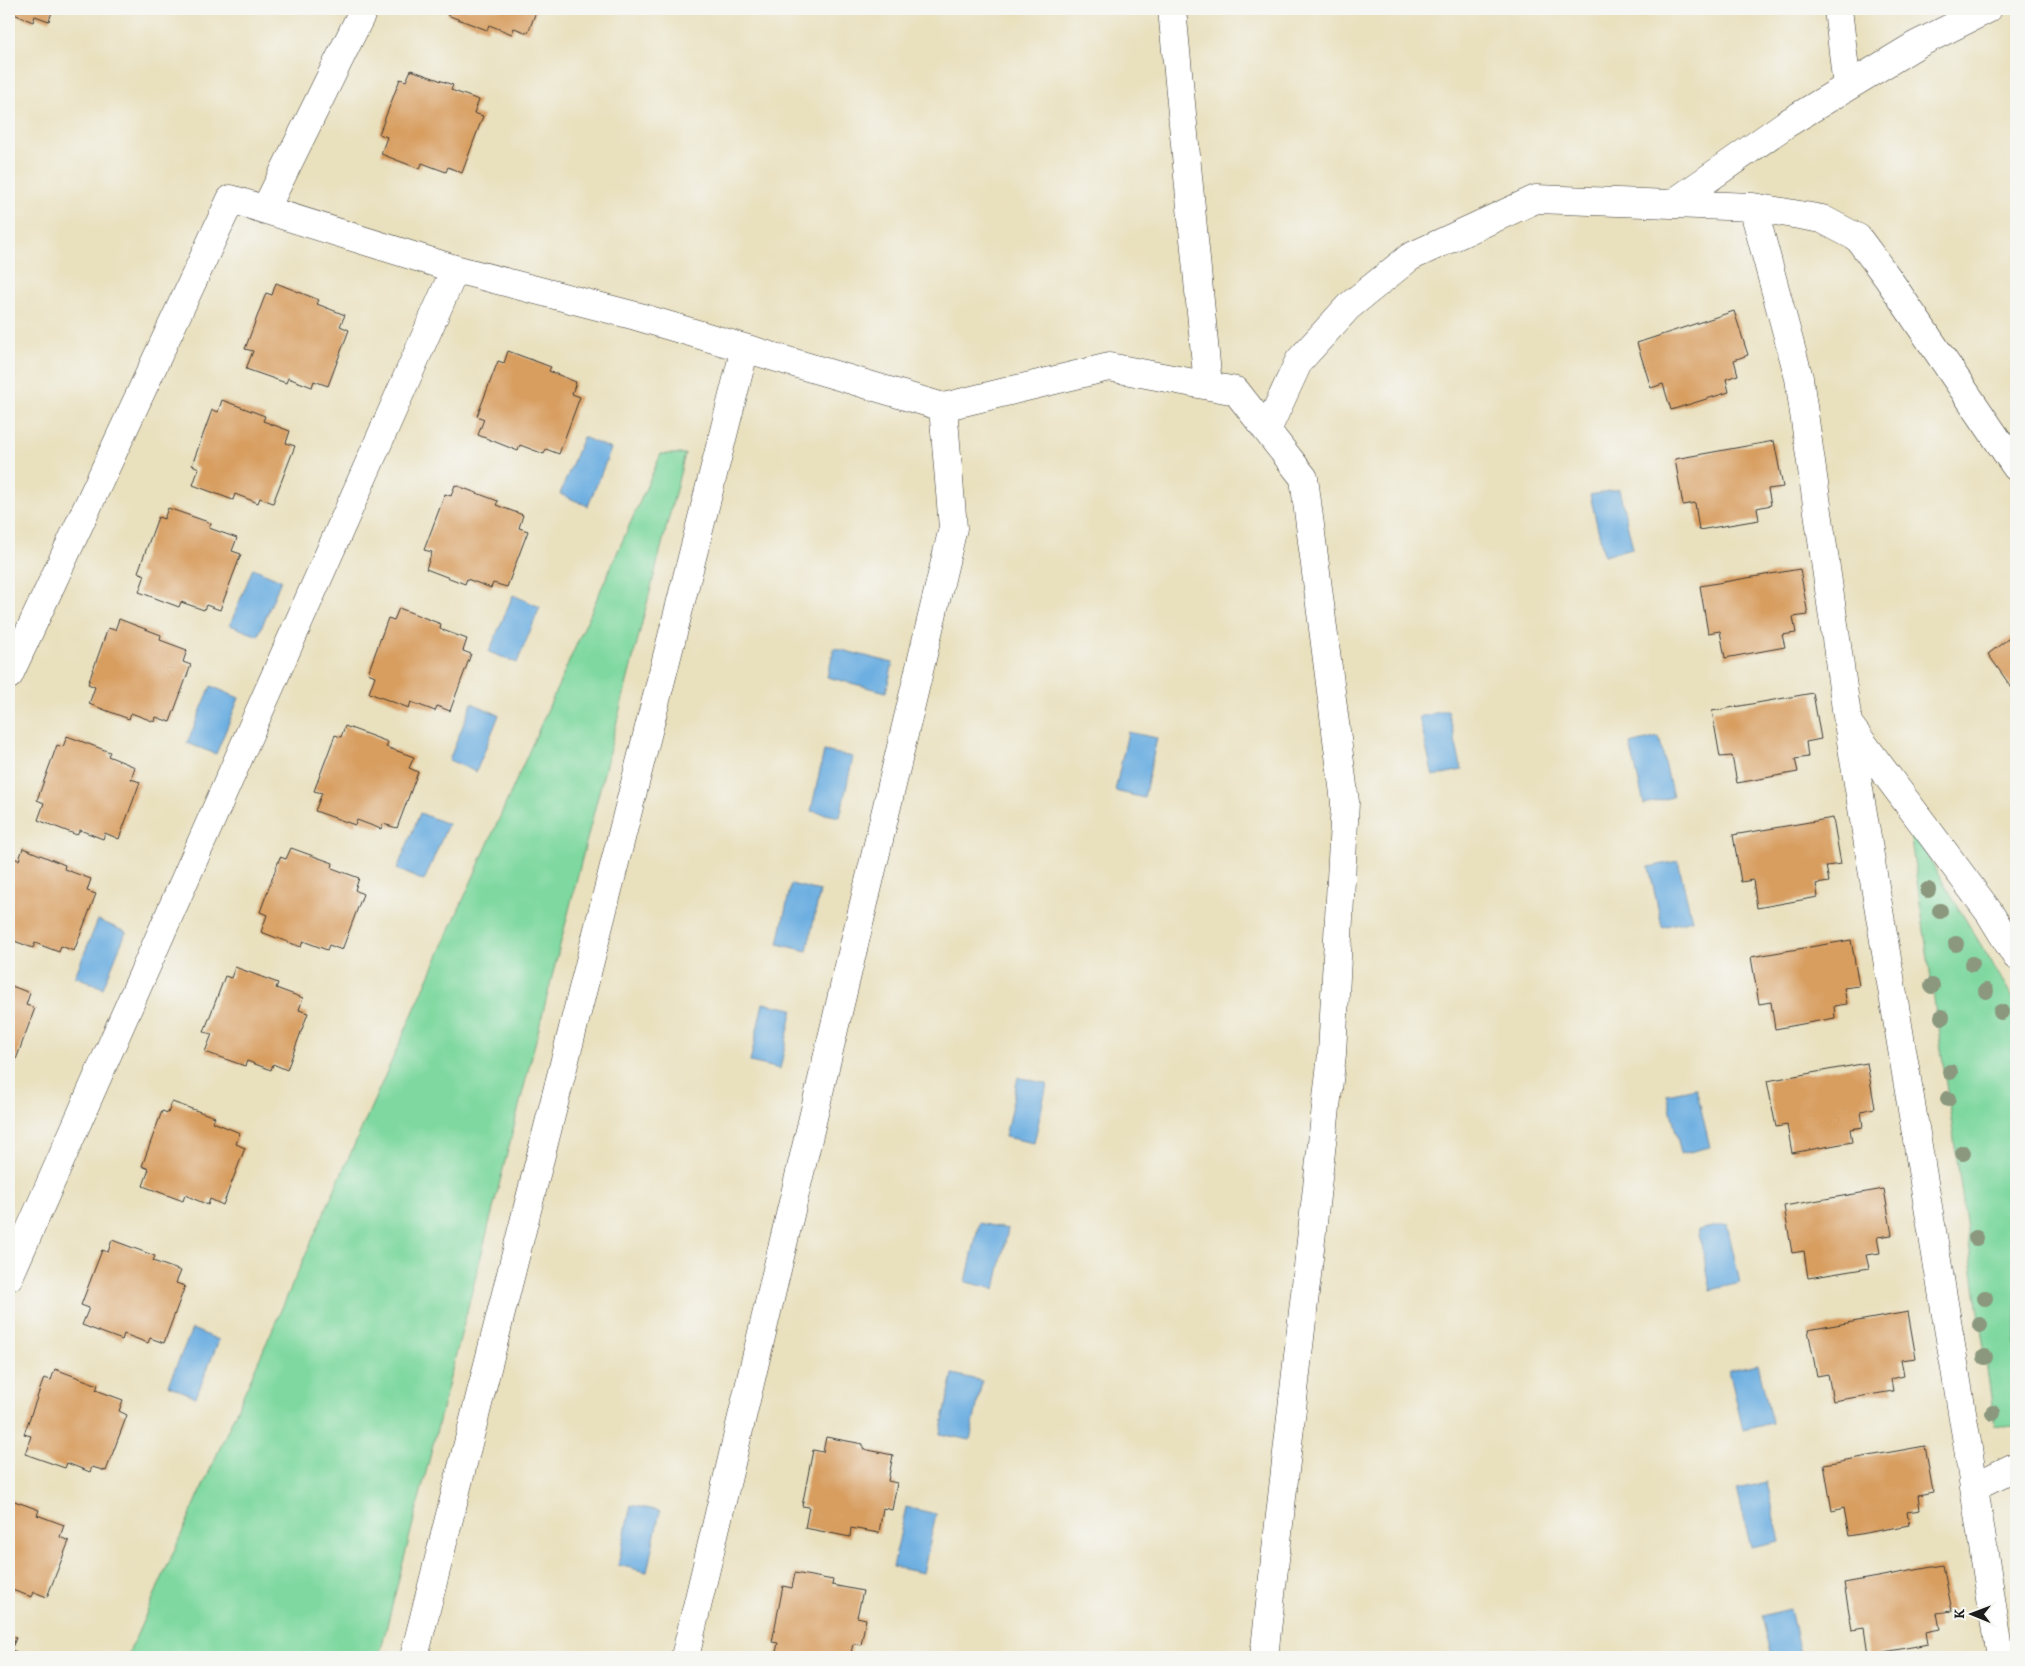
<svg xmlns="http://www.w3.org/2000/svg" width="2025" height="1666" font-family="Vollkorn,serif">
  <style>
    .green { fill: #7ed89f; stroke: #4d7a5e }
    .water { fill: #6dafe1; stroke: #44667e }
    .building { fill: #d89e60 }
    .lines { fill: none; stroke-linecap: round; stroke-linejoin: round }
    .minor-casing { stroke: #3b3934; stroke-width: 29 }
    .minor { stroke: #fff; stroke-width: 28 }
    .tree { fill: #8b987e }
  </style>
  <rect width="100%" height="100%" fill="#f6f6f2"/>
  <filter id="ink" filterUnits="userSpaceOnUse"><feTurbulence type="fractalNoise" baseFrequency=".02" numOctaves="2"/><feDisplacementMap in="SourceGraphic" scale="10" xChannelSelector="R" yChannelSelector="G"/><feConvolveMatrix kernelMatrix="1 2 1 2 8 2 1 2 1" color-interpolation-filters="sRGB"/></filter>
  <filter id="wash" filterUnits="userSpaceOnUse"><feTurbulence type="fractalNoise" baseFrequency=".0096" numOctaves="4" result="noise"/><feDisplacementMap in="SourceGraphic" scale="20" xChannelSelector="R" yChannelSelector="G"/><feGaussianBlur stdDeviation="1.12" result="paint"/><feColorMatrix in="noise" values="0 0 0 0 0 0 0 0 0 0 0 0 0 0 0 0 0 1.4 0 .05"/><feComposite in="paint" operator="in"/></filter>
  <g filter="url(#wash)">
    <rect width="100%" height="100%" fill="#e9e0be"/>
    <path class="green" d="M661 454H685L379 1657H127Z
      M1909 826 2016 1003V1427L1995 1425Z"/>
    <path class="water" d="M583 437 611 449 588 506 560 494Z
      M1619 489 1633 548 1604 555 1590 495Z
      M253 568 281 580 258 636 230 625Z
      M513 595 540 607 517 663 489 652Z
      M834 648 893 663 886 692 827 677Z
      M211 686 239 698 216 754 187 743Z
      M472 703 499 715 476 772 449 760Z
      M1448 710 1462 770 1433 776 1419 717Z
      M1128 732 1157 738 1144 798 1115 791Z
      M1659 737 1673 797 1644 804 1630 744Z
      M824 751 853 757 840 817 811 811Z
      M420 813 448 824 424 881 397 869Z
      M1678 861 1692 920 1662 927 1649 867Z
      M791 884 820 891 807 951 778 944Z
      M98 920 126 932 103 988 75 976Z
      M763 1003 793 1009 780 1069 750 1062Z
      M1018 1077 1047 1084 1034 1143 1005 1137Z
      M1696 1088 1710 1147 1681 1154 1667 1094Z
      M979 1223 1008 1229 995 1289 966 1282Z
      M1727 1224 1740 1283 1711 1290 1698 1230Z
      M192 1329 219 1340 196 1397 168 1385Z
      M1758 1364 1772 1423 1743 1430 1729 1370Z
      M953 1374 982 1381 970 1440 940 1434Z
      M1767 1482 1780 1542 1751 1548 1737 1489Z
      M631 1505 660 1511 647 1572 618 1565Z
      M906 1507 936 1514 923 1573 893 1567Z
      M1790 1609 1801 1657H1771L1761 1616Z"/>
    <g id="blocks">
      <path class="building" d="M9 9H53L49 21 35 16 33 22 9 12Z
        M449 9H537L528 33 514 28 512 34 489 25 487 30 447 15Z
        M411 70 453 85 451 90 479 100 474 113 483 116 462 173 448 167 446 172 422 163 420 169 381 154 387 137 379 134 400 79 406 81Z
        M276 283 319 300 317 304 345 315 340 326 349 330 328 386 314 381 312 387 288 378 286 383 246 369 253 351 245 349 266 293 272 295Z
        M1734 311 1748 355 1734 360 1738 375 1726 379 1729 392 1671 410 1663 384 1651 388 1637 343Z
        M508 351 551 367 549 371 576 382 572 394 580 397 559 454 546 449 544 454 520 445 518 451 478 435 484 419 477 416 498 361 504 363Z
        M222 400 265 416 263 421 290 431 286 443 295 446 273 503 260 498 258 503 235 494 233 500 193 485 199 468 192 465 212 410 218 412Z
        M1774 441 1783 487 1768 489 1771 505 1757 508 1759 520 1699 530 1695 503 1683 505 1675 459Z
        M455 485 498 501 496 505 523 515 519 528 528 531 507 587 493 583 491 588 467 579 465 584 426 569 432 552 424 550 445 494 451 496Z
        M168 508 211 523 209 528 237 538 232 551 241 554 220 610 206 605 204 610 181 602 179 607 139 592 145 575 138 572 158 517 164 519Z
        M1800 569 1808 615 1793 617 1796 633 1782 635 1785 647 1725 658 1720 631 1708 633 1700 586Z
        M399 608 441 624 440 629 467 639 463 651 471 654 450 711 437 706 435 711 411 702 409 708 369 693 375 676 368 673 388 618 394 620Z
        M119 619 161 635 160 640 187 650 183 662 191 665 170 722 156 717 155 722 131 713 129 719 89 704 95 687 88 684 108 628 115 630Z
        M2016 633V694L1988 654Z
        M1813 693 1821 739 1806 742 1808 757 1795 759 1798 772 1737 783 1732 756 1720 757 1712 711Z
        M345 726 388 742 386 747 414 757 409 768 418 772 397 828 383 824 381 829 357 820 355 825 315 811 322 793 314 791 335 735 341 737Z
        M67 736 110 752 108 756 135 767 131 779 140 782 119 839 105 833 103 839 80 830 77 835 38 820 44 803 37 800 57 745 63 747Z
        M1833 818 1841 864 1826 866 1829 882 1816 884 1818 897 1757 908 1753 880 1741 882 1733 835Z
        M23 848 65 865 64 869 91 879 87 891 96 894 74 951 61 946 59 952 35 943 33 948 9 939V868L13 858 19 860Z
        M291 848 333 863 332 868 359 878 355 890 363 894 342 950 329 945 327 950 303 941 301 947 261 932 267 915 260 912 280 857 286 859Z
        M1851 940 1859 986 1844 988 1847 1004 1834 1006 1835 1018 1775 1029 1771 1002 1759 1004 1751 957Z
        M235 967 278 983 276 988 303 998 299 1010 308 1013 287 1070 273 1064 271 1070 247 1061 245 1066 205 1052 212 1034 204 1032 225 976 231 978Z
        M9 985 30 993 26 1005 35 1008 14 1065 9 1063Z
        M1867 1063 1875 1108 1861 1111 1863 1127 1850 1129 1852 1142 1792 1153 1787 1125 1776 1127 1767 1081Z
        M172 1102 215 1117 213 1122 240 1133 236 1144 245 1148 223 1205 210 1199 208 1205 185 1195 183 1201 143 1186 149 1169 142 1166 162 1111 168 1113Z
        M1884 1189 1892 1235 1877 1237 1880 1253 1866 1255 1869 1268 1808 1278 1804 1251 1792 1253 1784 1206Z
        M112 1240 155 1256 153 1261 181 1271 176 1283 185 1286 164 1343 150 1338 148 1343 124 1334 122 1340 82 1325 89 1308 81 1305 102 1250 108 1252Z
        M1908 1312 1916 1358 1901 1360 1904 1376 1891 1379 1893 1391 1833 1401 1828 1374 1817 1376 1808 1330Z
        M55 1369 98 1385 96 1390 123 1400 119 1411 127 1415 106 1471 92 1467 90 1472 67 1463 65 1468 25 1454 31 1436 24 1434 44 1378 51 1380Z
        M826 1437 863 1444V1449L893 1455 888 1481 897 1483 892 1510 883 1508 879 1533 851 1528 850 1537 805 1528 809 1507 802 1506 813 1450 823 1452Z
        M1925 1446 1933 1492 1918 1495 1920 1510 1907 1512 1909 1525 1849 1536 1844 1508 1832 1511 1824 1464Z
        M9 1499 39 1510 37 1515 64 1525 60 1537 69 1541 47 1597 34 1592 32 1597 9 1589Z
        M1943 1565 1952 1611 1937 1613 1940 1629 1926 1632 1928 1644 1868 1655 1864 1628 1852 1630 1844 1583Z
        M795 1573 833 1580 832 1585 863 1591 857 1617 866 1619 861 1645 853 1644 850 1657H775L778 1643 772 1642 783 1586 792 1588Z
        M9 1635 16 1638 11 1650 20 1653 18 1657H9Z"/>
    </g>
  </g>
  <g filter="url(#ink)">
    <use href="#blocks" fill-opacity="0" stroke="#3b3934" stroke-width="1"/>
    <g class="lines">
      <g class="minor-casing">
        <path id="minor" d="M1172 9 1208 385
          M1838 9 1847 87
          M1672 204 1786 124 1916 45 1988 9
          M1753 207 1799 378 1848 723 1967 1442 2000 1657
          M265 210 364 9
          M1267 430 1299 361 1348 307 1410 257 1536 199 1753 207 1822 219 1858 238 1887 277 2016 467
          M9 675 231 199 455 269 636 316 943 407 1109 367 1236 391 1304 478 1345 802 1332 1054 1264 1657
          M1850 726 1989 912 2016 956
          M9 1277 455 269
          M1974 1487 2016 1466
          M414 1657 745 348
          M685 1657 953 528 943 407"/>
      </g>
      <use href="#minor" class="minor"/>
    </g>
    <g class="tree">
      <circle cx="1928" cy="890" r="8"/>
      <circle cx="1940" cy="911" r="8"/>
      <circle cx="1956" cy="944" r="8"/>
      <circle cx="1972" cy="964" r="8"/>
      <circle cx="1932" cy="986" r="8"/>
      <circle cx="1986" cy="991" r="8"/>
      <circle cx="2001" cy="1012" r="8"/>
      <circle cx="1942" cy="1017" r="8"/>
      <circle cx="1950" cy="1072" r="8"/>
      <circle cx="1948" cy="1099" r="8"/>
      <circle cx="1963" cy="1153" r="8"/>
      <circle cx="1976" cy="1238" r="8"/>
      <circle cx="1985" cy="1298" r="8"/>
      <circle cx="1980" cy="1325" r="8"/>
      <circle cx="1985" cy="1357" r="8"/>
      <circle cx="1993" cy="1413" r="8"/>
    </g>
  </g>
  <rect width="2025" height="1666" fill="none" stroke="#f6f6f2" stroke-width="30"/>
  <g transform="translate(1972 1614) rotate(271)" stroke="#f6f6f2" stroke-width="4" paint-order="stroke">
  <path d="M0-4L9 19L0 12L-9 19Z" fill="#1c1c1c"/>
  <text y="-8" font-size="14" font-weight="bold" text-anchor="middle" fill="#1c1c1c">K</text>
  </g>
</svg>
